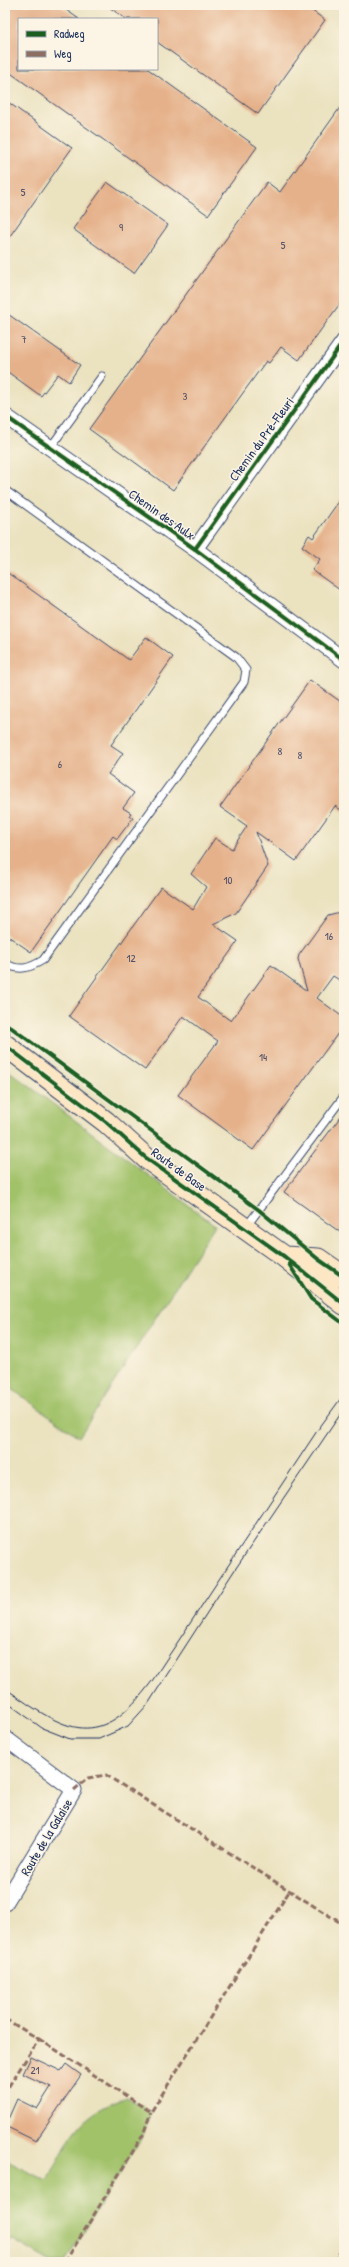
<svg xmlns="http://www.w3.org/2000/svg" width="349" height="2267" font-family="'Patrick Hand',sans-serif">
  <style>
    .green { fill: #a2c26b; stroke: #5e7864 }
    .building { fill: #e5b18a }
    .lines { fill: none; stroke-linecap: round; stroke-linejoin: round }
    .lane-casing { stroke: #3a4a6d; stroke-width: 9 }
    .street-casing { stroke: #3a4a6d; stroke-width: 17 }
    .secondary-casing { stroke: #3a4a6d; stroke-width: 23 }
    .lane { stroke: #fff; stroke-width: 7 }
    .street { stroke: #fff; stroke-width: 15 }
    .secondary { stroke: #fce6c4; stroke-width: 21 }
    .tram { stroke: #1b2f5e; stroke-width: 1 }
    .quiet { stroke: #8d6e63; stroke-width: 3; stroke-dasharray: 6 3; stroke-linecap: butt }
    .cycleway-casing { stroke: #fcf5e5; stroke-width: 6 }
    .cycleway { stroke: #1b5e20; stroke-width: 4 }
    .labels { text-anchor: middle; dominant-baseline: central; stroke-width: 3; stroke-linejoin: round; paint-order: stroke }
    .number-label { font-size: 11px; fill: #4e5069 }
    .street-label { font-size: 13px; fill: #1b2f5e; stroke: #fcf5e5 }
  </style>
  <rect width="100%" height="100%" fill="#fcf5e5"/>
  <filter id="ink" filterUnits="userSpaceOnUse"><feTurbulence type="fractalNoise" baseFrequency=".025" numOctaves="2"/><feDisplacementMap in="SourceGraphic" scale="8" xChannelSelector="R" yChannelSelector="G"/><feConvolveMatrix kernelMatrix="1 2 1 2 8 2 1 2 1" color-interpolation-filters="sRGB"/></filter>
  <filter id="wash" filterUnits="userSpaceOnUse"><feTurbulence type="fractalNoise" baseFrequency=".012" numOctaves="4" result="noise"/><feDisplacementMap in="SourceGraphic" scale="16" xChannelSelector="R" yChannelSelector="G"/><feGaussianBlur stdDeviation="0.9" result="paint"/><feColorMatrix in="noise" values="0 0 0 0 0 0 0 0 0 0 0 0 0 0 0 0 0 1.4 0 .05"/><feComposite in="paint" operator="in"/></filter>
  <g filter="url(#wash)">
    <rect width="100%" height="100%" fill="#ebe2c0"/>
    <path class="green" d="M5 1068 215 1225 79 1437 5 1384Z
      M127 2097 151 2112 143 2135 65 2262H51L13 2240 5 2243V2160L48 2181C71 2136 76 2116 127 2097Z"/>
    <g id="blocks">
      <path class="building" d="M5 5H59L79 19H19V69H148L257 147 208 215 5 69Z
        M106 5H304L325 20 258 114 157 42V19H126Z
        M5 100 72 148 5 243Z
        M344 102V298L299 360 281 347 269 363 266 361 173 490 89 429 267 182 280 192Z
        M107 182 168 225 134 273 73 229Z
        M5 312 80 365 69 382 58 374 41 396 5 370Z
        M344 494V593L312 570 320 559 302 546 309 535 313 538Z
        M5 571 129 660 146 637 173 657 111 745 123 753 108 774 134 793 123 808 131 813 129 816 133 818 117 839 113 836 31 952 5 934Z
        M310 680 344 704V812L335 806 296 861 256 832 268 866 236 913 213 924 238 941 198 997 231 1021 271 965 307 991 298 959 299 955 328 915 344 911V983L333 976 317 998 344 1018V1025L253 1150 178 1095 218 1041 183 1016 145 1070 69 1016 161 887 193 909 206 887 191 874 215 838 232 849 247 826 220 807Z
        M344 1112V1235L284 1192Z
        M31 2057 61 2071 66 2064 81 2075 36 2141 5 2126 17 2099 37 2109 51 2087 23 2074Z"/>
    </g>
  </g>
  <g filter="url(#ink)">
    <use href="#blocks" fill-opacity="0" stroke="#3a4a6d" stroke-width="1"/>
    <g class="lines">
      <g class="lane-casing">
        <path id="lane" d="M50 448 102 376
          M5 490 236 657 246 670 244 682 43 960C30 968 19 972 5 963
          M5 1029 7 1044
          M246 1227 344 1096"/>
      </g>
      <g class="street-casing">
        <path id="street" d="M5 416 195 549 344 660
          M195 549 344 341
          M5 1738 74 1790 5 1903"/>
      </g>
      <g class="secondary-casing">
        <path id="secondary" d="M5 1045 106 1122 146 1158 285 1257 344 1304
          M285 1257 318 1259 344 1277"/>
      </g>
      <use href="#lane" class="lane"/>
      <use href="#street" class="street"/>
      <use href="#secondary" class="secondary"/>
      <path class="tram" d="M5 1688C67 1733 100 1752 152 1681L317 1431 344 1394
        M5 1701 42 1728 70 1739H99L128 1726 148 1704 234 1571 344 1409"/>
      <path class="quiet" d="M74 1790 88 1778 106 1775 344 1925
        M5 2019 39 2039 5 2092
        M39 2039 151 2112 290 1890
        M65 2262 143 2135 151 2112
        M334 2262 344 2246"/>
      <g class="cycleway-casing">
        <path id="cycleway" d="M5 416 195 549 344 660
          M195 549 344 341
          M5 1023 259 1210 318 1259 344 1277
          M5 1045 106 1122 146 1158 285 1257 344 1304
          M289 1264 311 1299 344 1324"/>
      </g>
      <use href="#cycleway" class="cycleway"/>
    </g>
  </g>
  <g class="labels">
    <g class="number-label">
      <text x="23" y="192">5</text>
      <text x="121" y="227">9</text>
      <text x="283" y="245">5</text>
      <text x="24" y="339">7</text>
      <text x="185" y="396">3</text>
      <text x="280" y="751">8</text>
      <text x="300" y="755">8</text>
      <text x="60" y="764">6</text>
      <text x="228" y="880">10</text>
      <text x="329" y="936">16</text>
      <text x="131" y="958">12</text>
      <text x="263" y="1057">14</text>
      <text x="35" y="2070">21</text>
    </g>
    <g class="street-label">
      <text transform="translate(261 439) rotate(-54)">Chemin du Pré-Fleuri</text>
      <text transform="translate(162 514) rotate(35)">Chemin des Aulx</text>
      <text transform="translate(179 1169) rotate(36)">Route de Base</text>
      <text transform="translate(46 1837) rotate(-59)">Route de la Galaise</text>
    </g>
  </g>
  <rect width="349" height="2267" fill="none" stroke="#fcf5e5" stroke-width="20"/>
  <rect x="18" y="18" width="140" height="52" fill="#fcf5e5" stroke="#a2a6af"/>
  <rect x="26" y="31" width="20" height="6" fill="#1b5e20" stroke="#a2a6af"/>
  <text x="54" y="38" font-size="12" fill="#1b2f5e">Radweg</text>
  <rect x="26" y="51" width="20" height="6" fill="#8d6e63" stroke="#a2a6af"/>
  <text x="54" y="58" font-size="12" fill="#1b2f5e">Weg</text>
</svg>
